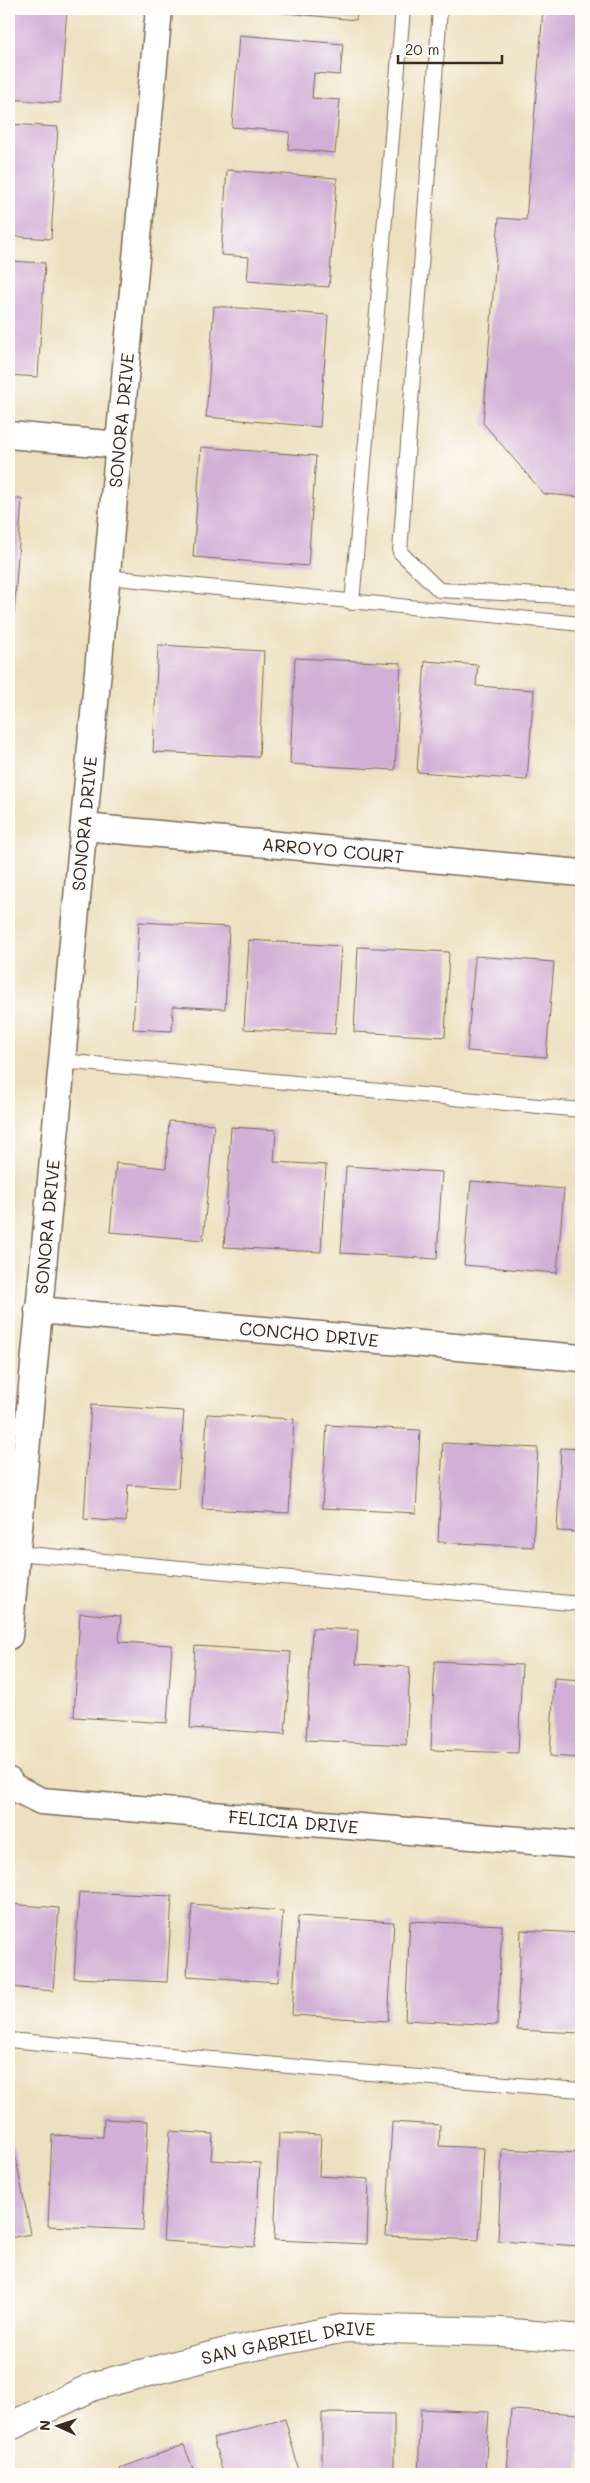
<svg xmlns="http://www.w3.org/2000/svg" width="590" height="2483" font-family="Mali,sans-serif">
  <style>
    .building { fill: #d1afd6 }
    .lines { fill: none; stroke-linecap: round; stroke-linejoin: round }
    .service-casing { stroke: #796a57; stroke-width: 16 }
    .minor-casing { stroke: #796a57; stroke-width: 29 }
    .tertiary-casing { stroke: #796a57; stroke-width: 30 }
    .service { stroke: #fff; stroke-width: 14 }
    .minor { stroke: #fff; stroke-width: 26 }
    .tertiary { stroke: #fff; stroke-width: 28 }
    .labels { text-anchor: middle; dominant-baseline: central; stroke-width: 4.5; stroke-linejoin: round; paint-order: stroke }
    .street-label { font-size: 18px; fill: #3b2a1e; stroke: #fdfcf7 }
  </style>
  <rect width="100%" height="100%" fill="#fdfcf7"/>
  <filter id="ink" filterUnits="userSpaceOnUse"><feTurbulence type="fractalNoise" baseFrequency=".02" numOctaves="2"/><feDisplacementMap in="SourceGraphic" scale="10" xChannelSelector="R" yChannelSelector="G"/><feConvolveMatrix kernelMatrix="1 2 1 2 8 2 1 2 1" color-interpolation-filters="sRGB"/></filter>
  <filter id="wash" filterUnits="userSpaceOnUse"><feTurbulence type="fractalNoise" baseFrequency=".0096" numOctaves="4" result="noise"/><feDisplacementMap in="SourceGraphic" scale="20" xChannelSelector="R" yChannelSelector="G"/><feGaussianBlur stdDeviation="1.12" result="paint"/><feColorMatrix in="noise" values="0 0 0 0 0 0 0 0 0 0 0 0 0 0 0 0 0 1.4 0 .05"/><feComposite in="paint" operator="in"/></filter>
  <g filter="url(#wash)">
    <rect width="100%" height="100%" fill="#ede0c0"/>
    <g id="blocks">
      <path class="building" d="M9 9H67L60 103 9 99Z
        M246 9H357L356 20Z
        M543 9H581V497L544 494 483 423 499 218 526 220Z
        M239 35 343 44 340 75 314 73 312 98 340 100 335 153 288 149 290 132 232 127Z
        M9 124 58 127 51 239 9 236Z
        M227 170 337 178 329 287 247 281 249 257 221 255Z
        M9 261 45 263 38 377 9 375Z
        M214 306 328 315 320 427 206 417Z
        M201 447 316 456 308 566 193 557Z
        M9 499H22L14 613 9 612Z
        M9 639H13L10 679H9Z
        M158 645 264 651 259 757 153 752Z
        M295 658 401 663 395 770 290 764Z
        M425 661 478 665 476 686 534 690 527 780 417 772Z
        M139 922 229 927 225 1009 173 1006 172 1031 133 1029Z
        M249 940 341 946 335 1034 244 1029Z
        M358 947 449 952 445 1037 354 1032Z
        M475 956 554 962 546 1057 467 1051Z
        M580 1015H581V1053L578 1052Z
        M169 1121 214 1124 203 1240 110 1232 116 1163 166 1168Z
        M231 1127 276 1130 274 1162 326 1165 321 1252 224 1247Z
        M346 1166 442 1172 437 1259 341 1253Z
        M471 1181 564 1189 557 1273 464 1265Z
        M91 1405 184 1411 178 1488 128 1485 126 1522 84 1519Z
        M207 1414 294 1419 289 1513 202 1509Z
        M327 1425 420 1430 416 1513 322 1508Z
        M443 1443 538 1448 533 1547 438 1542Z
        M561 1448 581 1449V1532L557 1531Z
        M80 1613 121 1616 119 1642 172 1645 167 1723 74 1717Z
        M312 1628 358 1630 356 1664 410 1667 406 1745 306 1740Z
        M195 1646 291 1652 285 1734 190 1728Z
        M435 1661 522 1665 518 1753 431 1750Z
        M554 1678 581 1680V1758L550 1756Z
        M79 1892 172 1896 167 1982 74 1978Z
        M9 1904 59 1908 53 1991 9 1987Z
        M192 1904 283 1911 278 1982 187 1976Z
        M298 1916 394 1922 388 2021 292 2015Z
        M410 1921 502 1925 497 2025 405 2020Z
        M521 1930 581 1933V2033L517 2030Z
        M104 2119 148 2121 143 2230 48 2226 52 2135 103 2137Z
        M392 2122 440 2125 439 2146 484 2148 479 2240 386 2236Z
        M9 2125 31 2234 9 2238Z
        M170 2131 213 2134 211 2160 260 2163 255 2247 163 2241Z
        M279 2133 321 2135 319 2176 369 2179 367 2244 274 2240Z
        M502 2149 581 2153V2246L498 2241Z
        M421 2409 489 2412 485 2474H418Z
        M511 2410 581 2414 578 2474H507Z
        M322 2413 394 2414V2474H322Z
        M285 2419 300 2474H223L213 2438Z
        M184 2445 195 2474H122L120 2468Z"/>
    </g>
  </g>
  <g filter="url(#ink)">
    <use href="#blocks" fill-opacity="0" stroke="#796a57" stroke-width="1"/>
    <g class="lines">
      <g class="service-casing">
        <path id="service" d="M440 9 400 552 439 590 581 597
          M107 577 581 624
          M352 603 403 9
          M62 1061 581 1110
          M16 1553 581 1604
          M9 2040 332 2070 581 2090"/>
      </g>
      <g class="minor-casing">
        <g id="minor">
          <path d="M9 435 119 445"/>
          <path id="s1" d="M84 827 581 873"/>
          <path id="s2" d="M38 1310 581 1358"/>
          <path id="s3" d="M9 1636 159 9"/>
          <path id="s4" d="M9 1781 11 1786 41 1801 581 1845"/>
        </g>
      </g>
      <g class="tertiary-casing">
        <g id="tertiary">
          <path id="s5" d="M9 2427 94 2386 226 2352 345 2328 501 2332 581 2339"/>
        </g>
      </g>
      <use href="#service" class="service"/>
      <use href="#minor" class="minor"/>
      <use href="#tertiary" class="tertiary"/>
    </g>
  </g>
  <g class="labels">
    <g class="street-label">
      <text stroke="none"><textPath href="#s3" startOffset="1221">SONORA DRIVE</textPath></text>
      <text stroke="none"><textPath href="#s3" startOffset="816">SONORA DRIVE</textPath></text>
      <text stroke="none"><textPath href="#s1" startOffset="250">ARROYO COURT</textPath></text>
      <text stroke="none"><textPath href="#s3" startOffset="411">SONORA DRIVE</textPath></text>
      <text stroke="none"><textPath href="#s2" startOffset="272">CONCHO DRIVE</textPath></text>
      <text stroke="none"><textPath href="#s4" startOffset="292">FELICIA DRIVE</textPath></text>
      <text stroke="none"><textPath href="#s5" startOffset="294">SAN GABRIEL DRIVE</textPath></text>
    </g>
  </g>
  <rect width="590" height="2483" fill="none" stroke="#fdfcf7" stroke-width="30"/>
  <g transform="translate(58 2426) rotate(273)" stroke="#fdfcf7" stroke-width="4" paint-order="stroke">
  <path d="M0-4L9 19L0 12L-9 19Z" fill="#3b2a1e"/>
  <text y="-8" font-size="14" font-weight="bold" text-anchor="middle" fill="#3b2a1e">N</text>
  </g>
  <path d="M398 55v8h104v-8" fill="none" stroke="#3b2a1e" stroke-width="2.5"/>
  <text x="405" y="55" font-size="15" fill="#3b2a1e" stroke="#fdfcf7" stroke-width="4" paint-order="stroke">20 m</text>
</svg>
